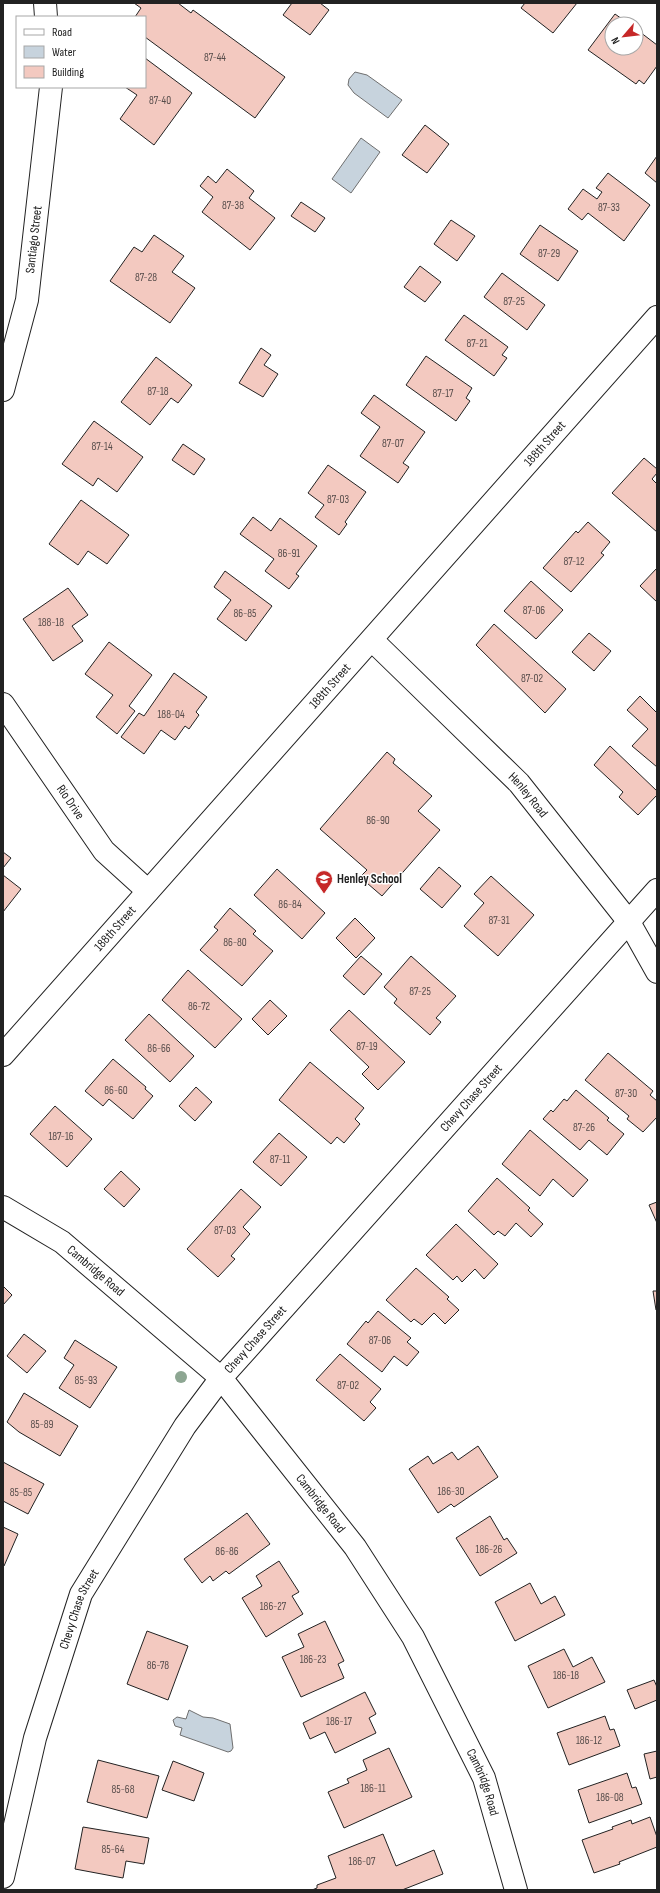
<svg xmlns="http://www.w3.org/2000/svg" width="660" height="1893" font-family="'Sofia Sans Condensed',sans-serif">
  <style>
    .water { fill: #c7d3dd; stroke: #6f6f6f }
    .building { fill: #f3c9c0; stroke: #222 }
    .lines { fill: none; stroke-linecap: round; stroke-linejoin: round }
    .street-casing { stroke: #222; stroke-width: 24 }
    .secondary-casing { stroke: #222; stroke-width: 24 }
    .street { stroke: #fff; stroke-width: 22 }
    .secondary { stroke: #fff; stroke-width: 22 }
    .tree { fill: #8da692 }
    .labels { text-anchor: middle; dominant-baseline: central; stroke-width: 3; stroke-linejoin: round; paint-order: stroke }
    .number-label { font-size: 11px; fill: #564c4a }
    .street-label { font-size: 13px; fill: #222; stroke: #fff }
    .poi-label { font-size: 13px; font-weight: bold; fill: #222; stroke: #fff; text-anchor: start }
  </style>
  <rect width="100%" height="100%" fill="#fff"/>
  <path class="water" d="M355 72 367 75 402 100 388 118 354 93 348 85 349 79Z
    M361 138 380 152 351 193 332 179Z
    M189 1710 203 1717 213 1718 230 1724 233 1748 231 1751 228 1752 180 1735 182 1728 175 1726 173 1720 177 1717 186 1719Z"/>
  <path class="building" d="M134 3H178L191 13 193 10 285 77 255 118 145 37V17H135L141 8Z
    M292 3H320L329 10 310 35 283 15Z
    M525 3H577L553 33 521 8Z
    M615 14 629 24H612V48H636V29L657 45V66L644 84 639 80 636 84 588 50Z
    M145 58 192 93 154 145 120 119 137 95 125 87H145Z
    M425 125 449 144 427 173 402 155Z
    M657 156V183L645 173Z
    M227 169 254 191 249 198 275 218 250 250 202 212 213 197 200 186 208 176 216 183Z
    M608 173 650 205 624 241 588 213 582 220 568 209 583 189 597 199 602 192 596 188Z
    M301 202 325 218 315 232 291 216Z
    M451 220 475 236 457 261 434 244Z
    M540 225 578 251 558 281 520 254Z
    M154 235 184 256 172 272 195 288 170 323 110 281 134 247 142 252Z
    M420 266 441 282 425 302 404 287Z
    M502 273 545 305 527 330 484 297Z
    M464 315 508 347 502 355 507 358 494 376 445 340Z
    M261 348 271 355 264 365 278 374 263 397 239 383Z
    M426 356 472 388 466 398 470 401 456 421 406 385Z
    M156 357 192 385 178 403 171 398 150 425 121 402Z
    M374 395 425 432 403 463 409 467 398 483 360 456 380 427 361 413Z
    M94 421 143 457 117 492 98 478 93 486 62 464Z
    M183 444 205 459 194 475 172 460Z
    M644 458 657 469V473L652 479 657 484V532L612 493Z
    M328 465 366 492 345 522 347 524 339 535 315 517 324 505 308 493Z
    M81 500 129 535 107 564 88 551 78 565 49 544Z
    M253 517 271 531 280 518 317 546 296 574 299 576 289 589 265 571 274 559 240 534Z
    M588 522 610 542 601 553 604 555 571 592 543 568 576 531 578 533Z
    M657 568V602L640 586Z
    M225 571 272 606 246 641 217 619 231 600 214 587Z
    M531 581 563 610 536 639 504 611Z
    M68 588 88 615 72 626 83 641 53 661 23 619Z
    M494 624 566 689 545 713 476 645Z
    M589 633 611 651 594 671 572 652Z
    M109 642 152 675 129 706 135 711 117 734 96 717 113 695 85 674Z
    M174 673 207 697 196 712 199 715 189 729 185 726 175 740 161 730 144 754 121 737 139 713 144 716Z
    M640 696 657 713V767L632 746 648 729 627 710Z
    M610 746 657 791V795L638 815 619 797 623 792 594 765Z
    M387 752 395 759 393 763 432 796 418 811 440 830 382 896 360 877 367 870 320 829Z
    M3 852 11 858 3 868Z
    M439 867 461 886 442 908 420 889Z
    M277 869 325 913 302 939 254 895Z
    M3 875 21 889 3 912Z
    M491 876 534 915 498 956 464 926 484 903 474 894Z
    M230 908 256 931 253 934 273 951 242 986 200 950 218 930 214 927Z
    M355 918 375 938 356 958 336 938Z
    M361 956 382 974 364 995 343 976Z
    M411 956 456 996 436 1018 441 1022 430 1035 394 1003 397 999 384 987Z
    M188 970 242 1019 215 1048 162 1000Z
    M270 1000 287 1016 268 1035 252 1019Z
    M349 1010 405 1062 378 1090 362 1074 369 1067 330 1030Z
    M149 1014 194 1056 170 1082 125 1040Z
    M608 1053 653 1091 650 1095 657 1101V1117L643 1132 627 1119 629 1116 585 1080Z
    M113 1059 146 1087 145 1089 153 1096 133 1119 109 1099 103 1106 85 1091Z
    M310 1062 364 1108 355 1119 360 1124 344 1143 337 1137 331 1144 279 1100Z
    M196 1087 212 1102 195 1121 179 1106Z
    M576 1090 609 1118 607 1120 624 1134 607 1155 589 1140 580 1150 543 1119 551 1110 553 1112 564 1099 567 1101Z
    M55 1106 92 1139 67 1167 30 1134Z
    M530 1130 588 1180 573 1197 553 1179 540 1196 502 1164Z
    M279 1133 307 1157 281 1186 253 1162Z
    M121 1171 140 1189 124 1207 104 1189Z
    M497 1178 530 1208 528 1210 543 1224 531 1237 516 1223 505 1236 498 1231 494 1235 468 1211Z
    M241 1189 261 1207 243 1227 250 1234 231 1256 235 1259 218 1277 187 1249Z
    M657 1202V1223L649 1205Z
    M456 1224 498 1264 484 1279 475 1269 462 1282 457 1276 453 1280 426 1255Z
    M416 1268 449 1297 447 1299 459 1310 445 1324 434 1313 422 1325 414 1319 411 1322 386 1300Z
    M3 1286 12 1295 3 1305Z
    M653 1291H657V1310H656Z
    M378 1311 411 1338 407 1342 419 1352 407 1366 394 1356 382 1372 347 1344 366 1321 368 1323Z
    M24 1334 46 1351 27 1373 7 1356Z
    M75 1340 117 1367 90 1408 59 1388 74 1365 64 1358Z
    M340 1354 381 1389 370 1402 376 1408 364 1421 316 1380Z
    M24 1393 78 1426 60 1456 19 1432 7 1422Z
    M478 1446 498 1477 454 1507 451 1504 438 1513 409 1469 428 1456 433 1464 452 1452 458 1460Z
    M3 1462 44 1484 28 1514 3 1501Z
    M247 1513 270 1544 229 1574 226 1571 213 1581 210 1576 202 1583 184 1559Z
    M490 1516 504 1540 507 1538 517 1553 480 1576 456 1538Z
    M3 1527 18 1534 4 1566 3 1565Z
    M279 1561 299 1592 292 1596 303 1614 266 1637 242 1598 262 1586 256 1576Z
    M530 1583 541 1604 555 1596 565 1615 515 1641 495 1602Z
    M325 1621 344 1661 338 1664 344 1678 301 1697 282 1657 304 1647 298 1634Z
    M147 1631 188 1646 168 1700 127 1684Z
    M564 1649 573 1667 592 1657 605 1682 548 1708 528 1666Z
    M654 1680 657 1687V1700L635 1709 627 1690Z
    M365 1692 376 1714 369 1718 376 1733 335 1753 325 1732 310 1739 303 1723Z
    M605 1716 610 1730 614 1729 620 1746 569 1765 557 1733Z
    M389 1748 412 1797 344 1828 328 1792 349 1783 347 1779 367 1770 363 1760Z
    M657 1751V1777L650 1779 644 1754Z
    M98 1760 159 1776 147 1818 87 1802Z
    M173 1761 204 1773 194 1801 162 1790Z
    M627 1773 632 1788 636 1787 642 1804 589 1823 578 1790Z
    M650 1817 657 1837V1847L619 1862 620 1864 594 1873 582 1840 613 1829 612 1827 631 1820 632 1824Z
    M83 1827 149 1838 144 1864 126 1861 123 1878 75 1869Z
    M383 1834 396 1866 434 1850 443 1874 402 1890H312L317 1888V1885L336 1878 328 1856Z"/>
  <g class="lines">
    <g class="street-casing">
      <g id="street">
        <path d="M45 3 46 17"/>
        <path id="s1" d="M3 390 27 300 51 87"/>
        <path id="s2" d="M372 640 519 783 629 922 657 972"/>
        <path id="s3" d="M3 704 104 851 148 891"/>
        <path id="s4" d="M3 1207 62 1242 221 1378 355 1547 413 1637 484 1778 516 1890"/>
        <path id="s5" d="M3 1877 35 1738 81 1594 185 1426 221 1378 256 1339 657 890"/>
      </g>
    </g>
    <g class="secondary-casing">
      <g id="secondary">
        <path id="s6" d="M3 1055 657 317"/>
      </g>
    </g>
    <use href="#street" class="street"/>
    <use href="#secondary" class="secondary"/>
  </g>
  <circle class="tree" cx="181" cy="1377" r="6"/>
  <defs>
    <g id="school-pin" transform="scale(0.9)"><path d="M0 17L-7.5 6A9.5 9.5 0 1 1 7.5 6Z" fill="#c62828" stroke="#fff"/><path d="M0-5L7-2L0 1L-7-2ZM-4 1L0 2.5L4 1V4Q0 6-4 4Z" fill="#fff"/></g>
  </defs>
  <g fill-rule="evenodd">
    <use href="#school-pin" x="324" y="879"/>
  </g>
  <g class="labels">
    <g class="number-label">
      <text x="215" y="57">87-44</text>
      <text x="160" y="100">87-40</text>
      <text x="233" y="205">87-38</text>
      <text x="609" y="207">87-33</text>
      <text x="549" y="253">87-29</text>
      <text x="146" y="277">87-28</text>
      <text x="514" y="301">87-25</text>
      <text x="477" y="343">87-21</text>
      <text x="158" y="391">87-18</text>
      <text x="443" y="393">87-17</text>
      <text x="393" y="443">87-07</text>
      <text x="102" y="446">87-14</text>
      <text x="338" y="499">87-03</text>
      <text x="289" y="553">86-91</text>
      <text x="574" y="561">87-12</text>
      <text x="534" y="610">87-06</text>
      <text x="245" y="613">86-85</text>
      <text x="51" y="622">188-18</text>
      <text x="532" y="678">87-02</text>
      <text x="171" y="714">188-04</text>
      <text x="378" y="820">86-90</text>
      <text x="290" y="904">86-84</text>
      <text x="499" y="920">87-31</text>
      <text x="235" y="942">86-80</text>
      <text x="420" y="991">87-25</text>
      <text x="199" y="1006">86-72</text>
      <text x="367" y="1046">87-19</text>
      <text x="159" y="1048">86-66</text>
      <text x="116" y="1090">86-60</text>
      <text x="626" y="1093">87-30</text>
      <text x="584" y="1127">87-26</text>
      <text x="61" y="1136">187-16</text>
      <text x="280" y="1159">87-11</text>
      <text x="225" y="1230">87-03</text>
      <text x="380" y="1340">87-06</text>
      <text x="86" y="1380">85-93</text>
      <text x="348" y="1385">87-02</text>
      <text x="42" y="1424">85-89</text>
      <text x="451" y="1491">186-30</text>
      <text x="21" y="1492">85-85</text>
      <text x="489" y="1549">186-26</text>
      <text x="227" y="1551">86-86</text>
      <text x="273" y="1606">186-27</text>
      <text x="313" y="1659">186-23</text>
      <text x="158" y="1665">86-78</text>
      <text x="566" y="1675">186-18</text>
      <text x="339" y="1721">186-17</text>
      <text x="589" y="1740">186-12</text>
      <text x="373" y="1788">186-11</text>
      <text x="123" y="1789">85-68</text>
      <text x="610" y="1797">186-08</text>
      <text x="113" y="1849">85-64</text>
      <text x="362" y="1861">186-07</text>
    </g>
    <g class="street-label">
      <text stroke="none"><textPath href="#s1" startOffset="154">Santiago Street</textPath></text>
      <text stroke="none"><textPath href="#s6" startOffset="817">188th Street</textPath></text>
      <text stroke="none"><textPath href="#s6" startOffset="493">188th Street</textPath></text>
      <text stroke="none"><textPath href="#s2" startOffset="220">Henley Road</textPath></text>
      <text stroke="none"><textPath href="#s3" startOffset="119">Rio Drive</textPath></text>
      <text stroke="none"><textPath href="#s6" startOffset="169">188th Street</textPath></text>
      <text stroke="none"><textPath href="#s5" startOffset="927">Chevy Chase Street</textPath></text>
      <text stroke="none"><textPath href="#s4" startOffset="113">Cambridge Road</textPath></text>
      <text stroke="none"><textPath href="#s5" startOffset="603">Chevy Chase Street</textPath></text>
      <text stroke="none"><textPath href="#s4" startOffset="438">Cambridge Road</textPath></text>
      <text stroke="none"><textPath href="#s5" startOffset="279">Chevy Chase Street</textPath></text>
      <text stroke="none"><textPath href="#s4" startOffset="762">Cambridge Road</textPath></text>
    </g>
    <g class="poi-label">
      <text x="337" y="879">Henley School</text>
    </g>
  </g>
  <rect width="660" height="1893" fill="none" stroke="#222222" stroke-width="8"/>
  <rect x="16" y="16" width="130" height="72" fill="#ffffff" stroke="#a7a7a7"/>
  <rect x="24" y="29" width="20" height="6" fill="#ffffff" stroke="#a7a7a7"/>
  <text x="52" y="36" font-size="12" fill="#222222">Road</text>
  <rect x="24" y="46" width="20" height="12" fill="#c7d3dd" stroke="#a7a7a7"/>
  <text x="52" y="56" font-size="12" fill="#222222">Water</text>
  <rect x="24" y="66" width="20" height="12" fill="#f3c9c0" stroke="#a7a7a7"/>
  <text x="52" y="76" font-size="12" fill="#222222">Building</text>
  <g transform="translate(624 36) rotate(242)"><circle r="19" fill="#ffffff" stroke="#a7a7a7"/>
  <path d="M0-3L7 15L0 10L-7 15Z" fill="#c62828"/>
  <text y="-6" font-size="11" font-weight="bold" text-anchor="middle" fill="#222222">N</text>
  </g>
</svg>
